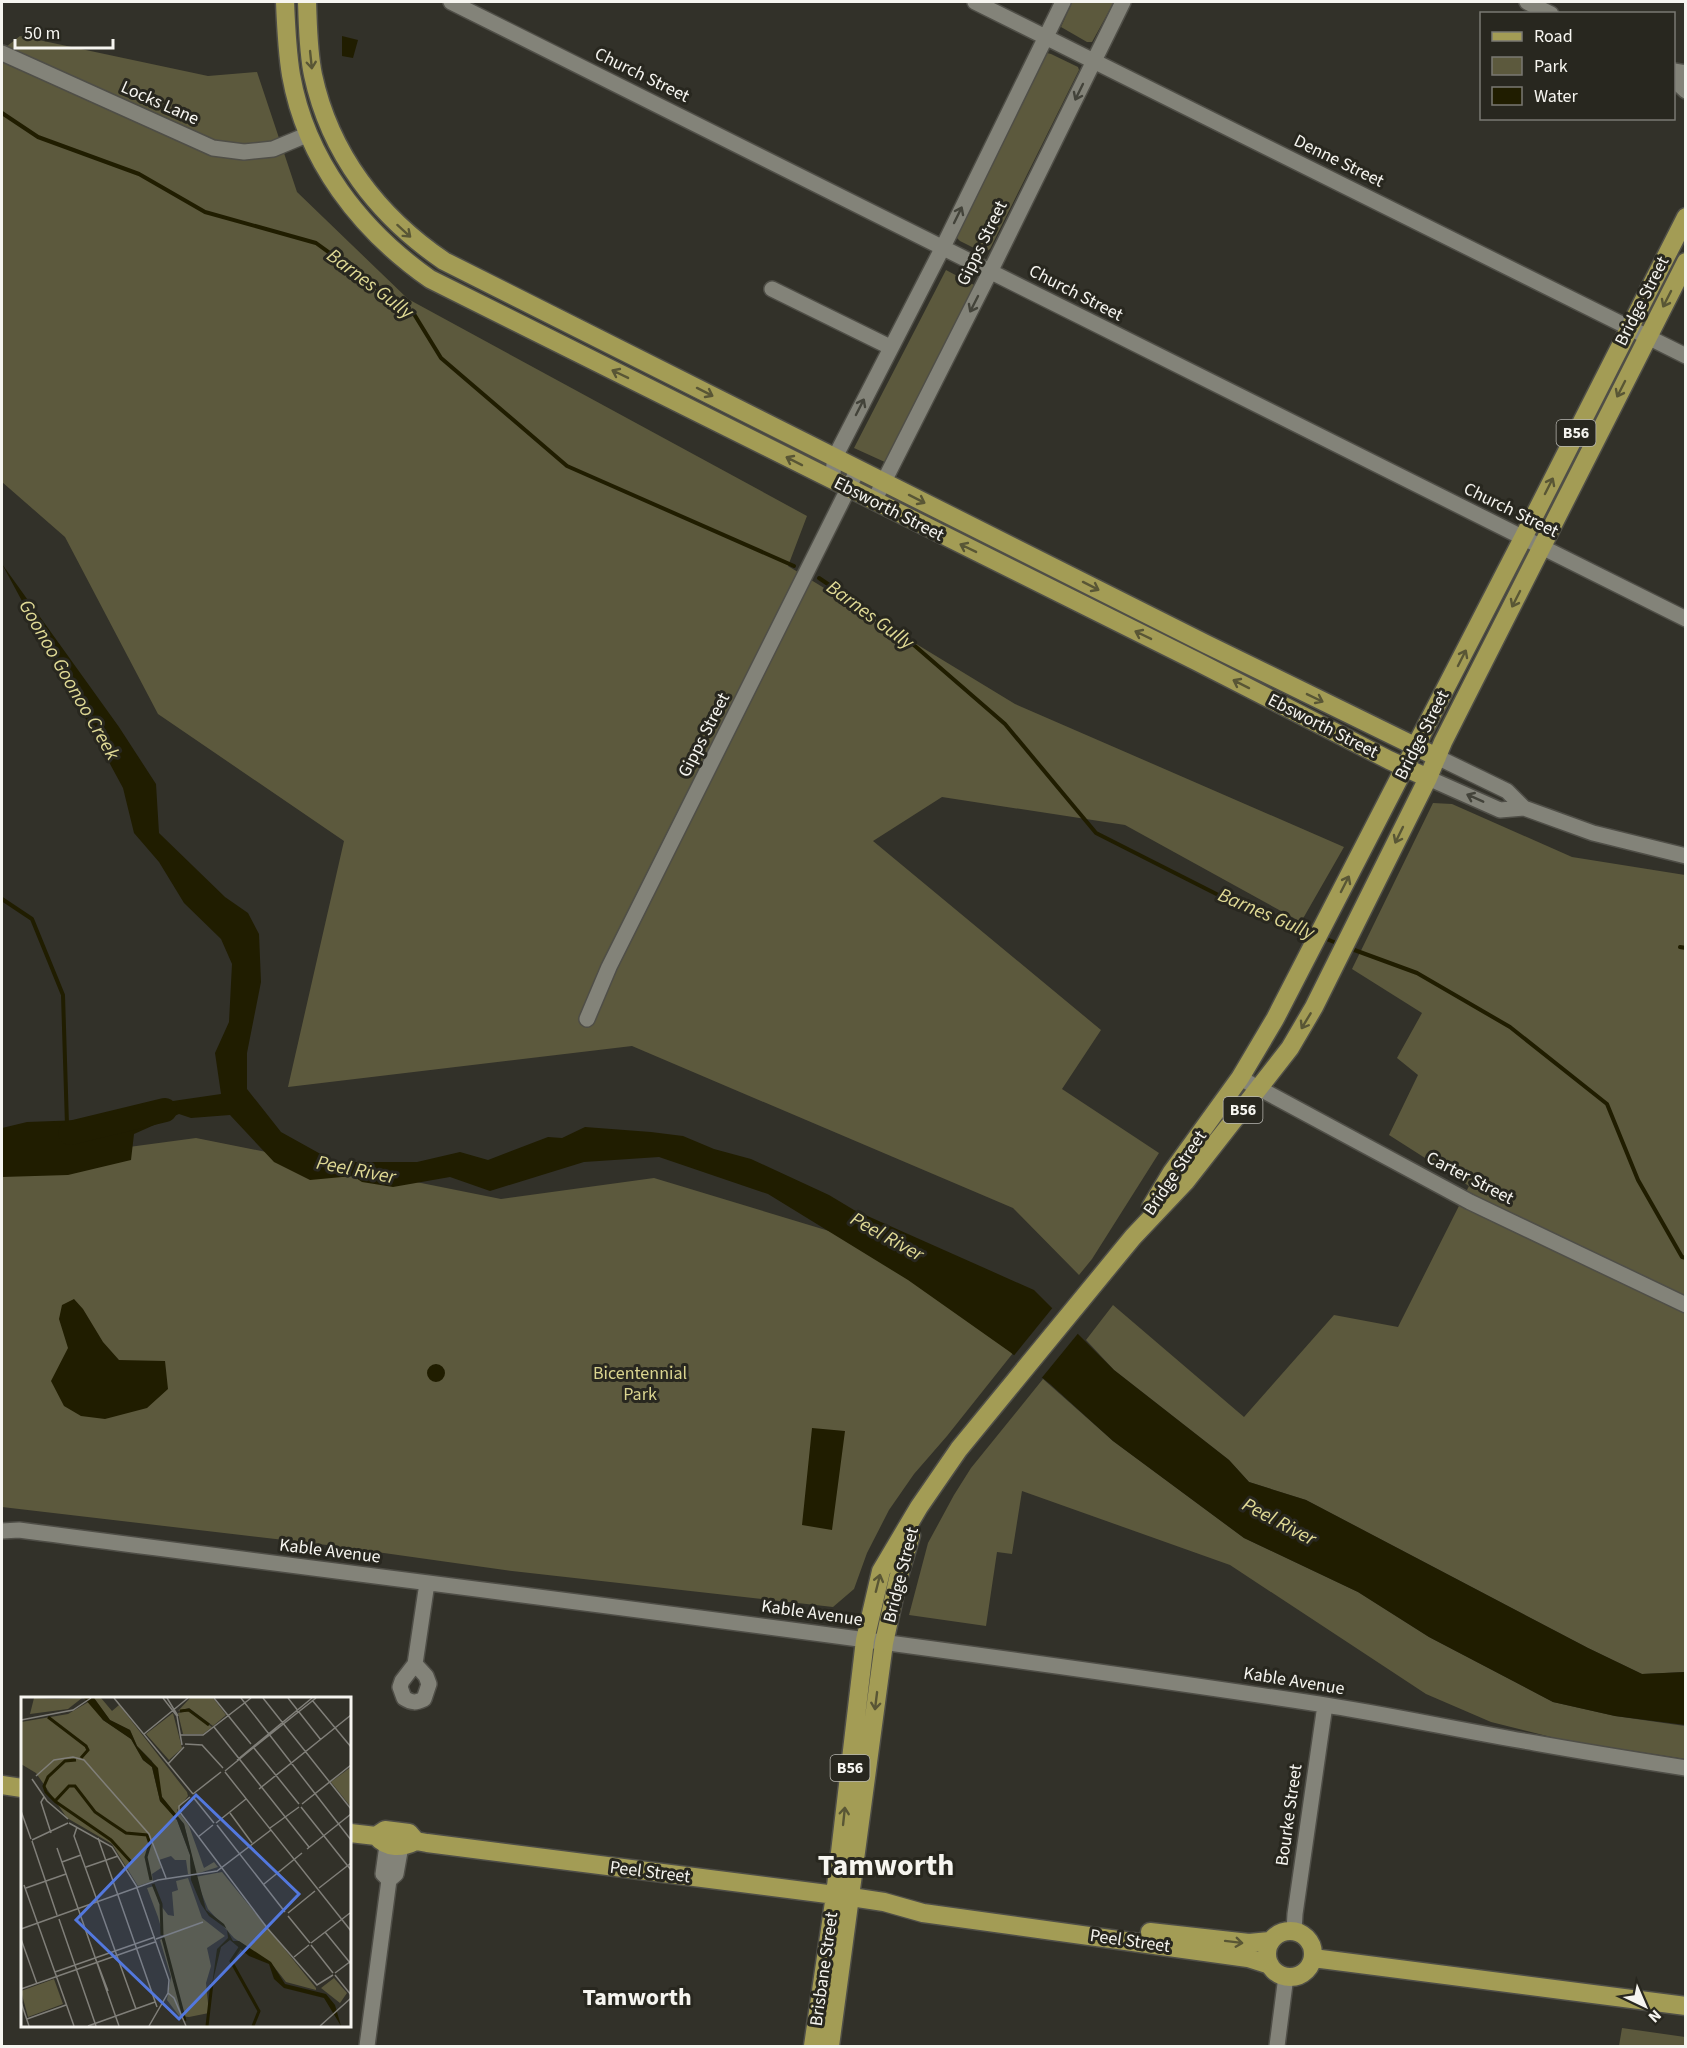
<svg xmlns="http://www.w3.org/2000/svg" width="1687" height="2048" font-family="'Source Sans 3',sans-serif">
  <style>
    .green { fill: #5c593d }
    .water { fill: #201d00 }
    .pier { fill: #323129 }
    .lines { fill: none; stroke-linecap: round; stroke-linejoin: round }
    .stream { stroke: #201d00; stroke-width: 4 }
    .river { stroke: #201d00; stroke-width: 24 }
    .minor-casing { stroke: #4f4e47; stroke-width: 18 }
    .major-casing { stroke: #4f4e47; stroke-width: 21 }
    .minor { stroke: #838379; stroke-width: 15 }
    .major { stroke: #a39c55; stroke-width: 18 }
    .oneway { stroke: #595635 }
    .oneway2 { stroke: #43433a }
    .labels { text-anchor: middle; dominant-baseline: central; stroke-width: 6; stroke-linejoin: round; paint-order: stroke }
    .shield { fill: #28271f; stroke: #b8b7b1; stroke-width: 1.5 }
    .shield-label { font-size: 16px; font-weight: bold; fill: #f6f5f0 }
    .street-label { font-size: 18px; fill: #f6f5f0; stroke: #28271f }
    .park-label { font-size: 18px; fill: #dad48f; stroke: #28271f }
    .water-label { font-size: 20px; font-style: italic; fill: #e0da95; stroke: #28271f }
    .district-label { font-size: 24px; font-weight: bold; fill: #f6f5f0; stroke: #28271f }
    .town-label { font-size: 30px; font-weight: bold; fill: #f6f5f0; stroke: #28271f }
    .inset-river { fill: none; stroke: #201d00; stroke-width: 3 }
    .inset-road { fill: none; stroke: #807f79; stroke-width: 1.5 }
    .view { fill: #5378de; fill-opacity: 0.15; stroke: #5378de; stroke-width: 3 }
    .inset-edge { fill: none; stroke: #f6f5f0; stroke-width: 3 }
  </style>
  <rect width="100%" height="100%" fill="#323129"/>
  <path class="green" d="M1072 2H1114L1092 42H1087L1061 27Z
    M20 36 208 76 257 72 297 192 408 299 807 516 788 566 1015 704 1344 847 1301 922 1125 825 942 797 873 841 1101 1030 1062 1089 1159 1153 1092 1259 1079 1275 1013 1208 632 1046 288 1087 344 841 158 714 65 537 2 482V50Z
    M1047 53 1051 54 1078 67 1079 70 990 249 984 253 960 241 955 236Z
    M946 270 978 287 887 463 854 448Z
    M1433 803 1452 804 1572 857 1685 875V1672L1642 1674 1588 1648 1306 1500 1249 1482 1229 1460 1114 1370 1086 1340 1113 1305 1244 1417 1334 1315 1398 1327 1469 1186 1389 1135 1418 1075 1397 1058 1422 1013 1352 969Z
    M196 1138 501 1199 654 1178 872 1244 1021 1343 947 1436 914 1474 889 1510 867 1553 854 1589 833 1607 512 1571 327 1545 2 1507V1164Z
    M1043 1379 1113 1441 1244 1538 1358 1592 1429 1637 1553 1702 1615 1716 1685 1726V1759L1563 1740 1491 1722 1426 1694 1230 1565 1022 1491 1012 1554 997 1552 986 1626 909 1615 928 1543 954 1495 971 1468Z
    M1622 2028 1685 2037V2046H1619Z"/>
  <path class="water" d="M342 36 358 40 353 58 342 56Z
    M2 564 119 727 156 784 159 833 225 897 248 913 259 934 261 982 247 1053V1089L281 1132 335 1162H417L460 1152 488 1160 548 1137 562 1138 585 1127 651 1132 683 1136 714 1149 751 1159 829 1195 854 1210 1034 1290 1114 1370 1229 1460 1249 1482 1306 1500 1588 1648 1642 1674 1685 1672V1725L1615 1716 1553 1702 1429 1637 1358 1592 1244 1538 1113 1441 1050 1384 1010 1352 908 1280 768 1194 659 1157 584 1162 490 1191 450 1177 393 1187 362 1182 353 1176 310 1180 274 1162 230 1115 191 1118 179 1114 134 1134 131 1160 68 1175 2 1177V1128L27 1122 82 1120 125 1130 137 1114 166 1102 221 1094 215 1053 229 1022 232 964 221 939 184 903 159 862 134 833 123 788Z
    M74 1299 83 1309 103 1342 119 1360 165 1361 168 1389 147 1408 105 1419 81 1416 64 1406 51 1381 68 1348 59 1319 62 1305Z
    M427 1373a9 9 0 1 1 18 0a9 9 0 1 1-18 0Z
    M812 1428 845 1431 832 1530 802 1525Z"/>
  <path class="pier" d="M1054 1306 1080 1331 1040 1380 1012 1358Z"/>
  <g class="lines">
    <path class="stream" d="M2 113 38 137 139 174 205 212 316 243 414 314 441 358 567 466 794 566
      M819 578 900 633 1005 724 1096 833 1248 910 1314 935
      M2 899 32 919 63 995 67 1125
      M1324 938 1339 944
      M1680 947 1686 948
      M1349 948 1417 973 1510 1027 1607 1104 1638 1180 1682 1257 1686 1258"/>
    <path class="river" d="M70 1133 165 1110"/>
    <g class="minor-casing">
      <path id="minor" d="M451 2 1686 619
        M975 2 1686 356
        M1527 2 1551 14
        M2 53 213 148 244 152 273 149 309 134
        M1674 71 1686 73
        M1674 80 1686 91
        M772 289 890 347
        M832 480 835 457 943 247 1063 2
        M874 501 990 272 1123 2
        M1437 757 1507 791 1524 808
        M1428 778 1500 810 1524 808 1593 833 1686 856
        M587 1019 609 967 858 469
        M1240 1078 1470 1202 1686 1305
        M2 1531 19 1530C453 1587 887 1639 1319 1704 1391 1715 1463 1731 1535 1743 1585 1752 1635 1760 1686 1768
        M415 1664 426 1676 429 1684 424 1699C416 1703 412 1703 404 1698L400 1687 402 1681 415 1664 427 1583
        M387 1845 383 1874 389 1880
        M1294 1931 1295 1914 1325 1705
        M367 2046 389 1880 396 1874 401 1846
        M1277 2046 1286 1976"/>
    </g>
    <g class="major-casing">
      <path id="major" d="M285 2C286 26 287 51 291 75 306 160 360 230 430 279L1196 661 1389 760 1428 778
        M307 2C308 26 308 51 313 75 330 154 378 216 444 261L1206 644 1437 757
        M1151 1207 1172 1172 1240 1078 1275 1019 1523 538 1686 217
        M2 1785 22 1788
        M350 1833 376 1836 385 1830 409 1833 416 1841 427 1843 851 1897 884 1902 923 1913 1248 1958 1270 1965
        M376 1836C387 1849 402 1848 416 1841
        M1267 1954a23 23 0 1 1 46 0a23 23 0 1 1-46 0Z
        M1150 1932 1249 1943 1270 1941
        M1313 1958 1686 2006
        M813 2046 835 1895 865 1640 881 1571 919 1507 959 1449 1133 1237 1186 1181 1290 1048 1314 1007 1428 778 1443 742 1686 262
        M830 2046 884 1643 898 1579 911 1535"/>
    </g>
    <use href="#minor" class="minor"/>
    <use href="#major" class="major"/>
  </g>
  <defs><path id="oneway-shaft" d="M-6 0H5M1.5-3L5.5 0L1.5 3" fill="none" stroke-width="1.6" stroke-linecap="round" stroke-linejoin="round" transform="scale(1.5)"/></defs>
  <g class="oneway">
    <use href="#oneway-shaft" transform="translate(311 60) rotate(84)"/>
    <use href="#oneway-shaft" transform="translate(404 231) rotate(42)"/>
    <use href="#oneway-shaft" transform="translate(1667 299) rotate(117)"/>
    <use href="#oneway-shaft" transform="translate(620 374) rotate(-154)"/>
    <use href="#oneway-shaft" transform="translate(1621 389) rotate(117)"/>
    <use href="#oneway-shaft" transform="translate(705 392) rotate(27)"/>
    <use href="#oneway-shaft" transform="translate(794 461) rotate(-153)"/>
    <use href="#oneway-shaft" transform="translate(1549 486) rotate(-63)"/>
    <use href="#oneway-shaft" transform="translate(917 499) rotate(27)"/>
    <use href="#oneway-shaft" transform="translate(968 548) rotate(-154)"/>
    <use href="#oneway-shaft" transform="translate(1091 586) rotate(27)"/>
    <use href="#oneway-shaft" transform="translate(1516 599) rotate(117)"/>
    <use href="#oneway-shaft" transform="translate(1143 635) rotate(-154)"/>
    <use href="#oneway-shaft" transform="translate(1462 658) rotate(-63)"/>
    <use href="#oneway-shaft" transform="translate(1241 684) rotate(-153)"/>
    <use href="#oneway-shaft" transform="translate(1315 698) rotate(26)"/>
    <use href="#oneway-shaft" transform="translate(1399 835) rotate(116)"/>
    <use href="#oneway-shaft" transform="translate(1345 884) rotate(-63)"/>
    <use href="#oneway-shaft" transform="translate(1306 1021) rotate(121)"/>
    <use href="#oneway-shaft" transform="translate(878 1583) rotate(-76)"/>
    <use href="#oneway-shaft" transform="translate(876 1701) rotate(97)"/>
    <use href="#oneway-shaft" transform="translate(844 1816) rotate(-84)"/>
    <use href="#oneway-shaft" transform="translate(1234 1942) rotate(7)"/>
  </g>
  <g class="oneway2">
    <use href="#oneway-shaft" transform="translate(1079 92) rotate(116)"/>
    <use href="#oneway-shaft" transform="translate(958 215) rotate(-64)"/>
    <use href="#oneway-shaft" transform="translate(974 304) rotate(117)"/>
    <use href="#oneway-shaft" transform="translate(860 407) rotate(-63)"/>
    <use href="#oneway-shaft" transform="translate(1475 798) rotate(-156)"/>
  </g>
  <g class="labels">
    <g class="shield">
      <rect x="1556.5" y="420" width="39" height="26" rx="4.5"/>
      <rect x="1223.5" y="1097" width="39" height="26" rx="4.5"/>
      <rect x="830.5" y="1755" width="39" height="26" rx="4.5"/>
    </g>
    <g class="shield-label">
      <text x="1576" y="433">B56</text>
      <text x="1243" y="1110">B56</text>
      <text x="850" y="1768">B56</text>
    </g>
    <g class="street-label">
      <text transform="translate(642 75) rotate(26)">Church Street</text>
      <text transform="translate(160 103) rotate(24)">Locks Lane</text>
      <text transform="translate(1339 161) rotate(26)">Denne Street</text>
      <text transform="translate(982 243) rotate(-64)">Gipps Street</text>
      <text transform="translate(1076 293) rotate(27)">Church Street</text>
      <text transform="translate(1642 301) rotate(-63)">Bridge Street</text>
      <text transform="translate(889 509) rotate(27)">Ebsworth Street</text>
      <text transform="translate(1511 510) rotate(26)">Church Street</text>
      <text transform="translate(1323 726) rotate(27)">Ebsworth Street</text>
      <text transform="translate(704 735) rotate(-63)">Gipps Street</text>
      <text transform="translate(1422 735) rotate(-63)">Bridge Street</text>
      <text transform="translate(1175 1173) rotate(-56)">Bridge Street</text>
      <text transform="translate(1470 1178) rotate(27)">Carter Street</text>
      <text transform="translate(330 1551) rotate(7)">Kable Avenue</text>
      <text transform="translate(901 1575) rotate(-76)">Bridge Street</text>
      <text transform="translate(812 1613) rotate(8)">Kable Avenue</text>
      <text transform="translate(1294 1681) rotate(9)">Kable Avenue</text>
      <text transform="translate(1289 1815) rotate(-82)">Bourke Street</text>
      <text transform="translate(650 1872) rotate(7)">Peel Street</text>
      <text transform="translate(1130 1941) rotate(8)">Peel Street</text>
      <text transform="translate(824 1969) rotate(-82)">Brisbane Street</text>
    </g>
    <g class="park-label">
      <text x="640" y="1373">Bicentennial<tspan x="640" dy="21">Park</tspan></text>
    </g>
    <g class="water-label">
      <text transform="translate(370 284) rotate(37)">Barnes Gully</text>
      <text transform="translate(870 615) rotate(36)">Barnes Gully</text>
      <text transform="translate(69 680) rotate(60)">Goonoo Goonoo Creek</text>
      <text transform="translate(1266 914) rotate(23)">Barnes Gully</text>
      <text transform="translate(356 1170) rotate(11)">Peel River</text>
      <text transform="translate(887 1237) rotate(29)">Peel River</text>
      <text transform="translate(1279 1522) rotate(28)">Peel River</text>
    </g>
    <g class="district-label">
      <text x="637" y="1997">Tamworth</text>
    </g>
    <g class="town-label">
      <text x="886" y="1865">Tamworth</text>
    </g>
  </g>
  <g transform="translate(21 1697)">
    <rect width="330" height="330" fill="#323129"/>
    <path d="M13 1 34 2 61 1 47 12 9 17ZM73 1H80L91 14 98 8 166 95 167 99 156 113 168 129 183 171 193 165 197 170 175 177 163 127 141 100 131 64 116 49 109 33 89 23ZM169 1H192L205 18 192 29 168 11 157 14ZM69 4 82 23 110 42 122 63 131 70 139 104 156 123 169 158 170 177H167L165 163H154L150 159 138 163 140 171 131 177 132 184 117 189 91 147 46 121 15 76 0 67V25L47 17ZM167 14 191 30 182 37H162L157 16ZM152 16 161 51 148 63 125 37ZM330 70V110L310 85ZM201 175 295 291V293L265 285 250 266 213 241 187 212 174 180ZM167 181 181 221 204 239 186 251 190 269 185 286 188 316 168 320 158 319 146 303 150 280 139 243 143 241 137 220 126 191 133 189 138 206 147 218 153 219 151 195 157 193 155 184ZM313 281 326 296 319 306 300 291ZM33 282 42 307 7 320 0 294Z" fill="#5c593d"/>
    <path d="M63 1H73L89 23 109 33 116 49 137 71 141 100 163 127 185 213 203 227 212 244H218L250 265 264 287 305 297 314 308 320 329 303 301 263 291 253 282 248 267 228 259 209 243 200 250 191 288 196 252 207 241 206 232 188 219 180 207 170 183 169 158 156 123 139 104 131 70 122 63 110 42 82 23Z" fill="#201d00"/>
    <path class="inset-river" d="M159 14 168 13 188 28M27 20 65 49 67 53 60 61M55 63 44 64 27 80 23 89 25 95 34 104 48 89H54L74 115 90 126 105 136 126 138 129 147 125 160 130 183M35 105 90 143 111 166M132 187 140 207 141 238M142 241 164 324M220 249 210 264 238 314 232 329M186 329 191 286"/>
    <path class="inset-road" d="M93 1 172 97M142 1 156 19 161 48M146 1 157 19M193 1 230 47M220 1 330 143M242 1 330 112M267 1 300 43M291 3 330 50M0 23 52 13 70 1M193 30 288 150M123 37 167 1M159 38H182L230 1M164 47 181 48 202 71M232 51 295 1M233 51 278 107M216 63 291 1M147 67 163 50M204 74 232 51M204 75 330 234M15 79 33 63 52 60 63 63 128 137 145 181M11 82 26 104 47 122M238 92 330 18M172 97 200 75M23 100 20 105 30 136M169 100 158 109V114L247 232 296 288 312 278M172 100 193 126M281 107 330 68M280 110 330 173M0 114 10 142M209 116 231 146M48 126 91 150 116 190M195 126 225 102M196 128 264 215M56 130 53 139 115 312M249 131 278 110M177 140 192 128M77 141 136 310M11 143 47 126M11 144 36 218M36 151 98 329M286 152 330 117M41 165 60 158M65 170 97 159M243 187 281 156M3 188 53 329M5 191 45 177M116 191 148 283 147 296 128 329M298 191 330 166M267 216 294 194M267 219 289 246M38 222 75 329M0 232 137 183 196 174 250 133M304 235 330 267M0 242 16 287M135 242 182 225M290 246 329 216M290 248 312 276M273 260 288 248M76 265 87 294M34 275 134 240M314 276 330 264M314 278 330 298M0 292 134 245M147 296 153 301 165 329M0 305 8 329M6 322 45 308M67 329 134 305M299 329 330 301"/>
    <path class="view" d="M175 98 278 197 158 322 55 223Z"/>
    <rect width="330" height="330" class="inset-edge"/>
  </g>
  <rect width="1687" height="2048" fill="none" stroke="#f6f5f0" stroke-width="6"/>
  <rect x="1480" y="12" width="195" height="108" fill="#28271f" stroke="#7a7973" stroke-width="1.5"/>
  <rect x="1492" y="32" width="30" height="9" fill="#a39c55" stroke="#7a7973" stroke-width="1.5"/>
  <text x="1534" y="42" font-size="18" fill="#f6f5f0">Road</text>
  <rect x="1492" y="57" width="30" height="18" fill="#5c593d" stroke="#7a7973" stroke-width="1.5"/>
  <text x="1534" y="72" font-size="18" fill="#f6f5f0">Park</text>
  <rect x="1492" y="87" width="30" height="18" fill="#201d00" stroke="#7a7973" stroke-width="1.5"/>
  <text x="1534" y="102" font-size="18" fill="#f6f5f0">Water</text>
  <g transform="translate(1645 2006) rotate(136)" stroke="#28271f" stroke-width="4.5" paint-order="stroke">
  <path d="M0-4.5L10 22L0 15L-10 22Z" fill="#f6f5f0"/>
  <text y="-9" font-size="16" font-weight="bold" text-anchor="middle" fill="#f6f5f0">N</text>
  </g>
  <path d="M15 39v9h98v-9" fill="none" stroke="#f6f5f0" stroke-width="3"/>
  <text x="24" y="39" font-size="18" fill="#f6f5f0" stroke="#28271f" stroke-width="4.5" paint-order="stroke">50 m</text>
</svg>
